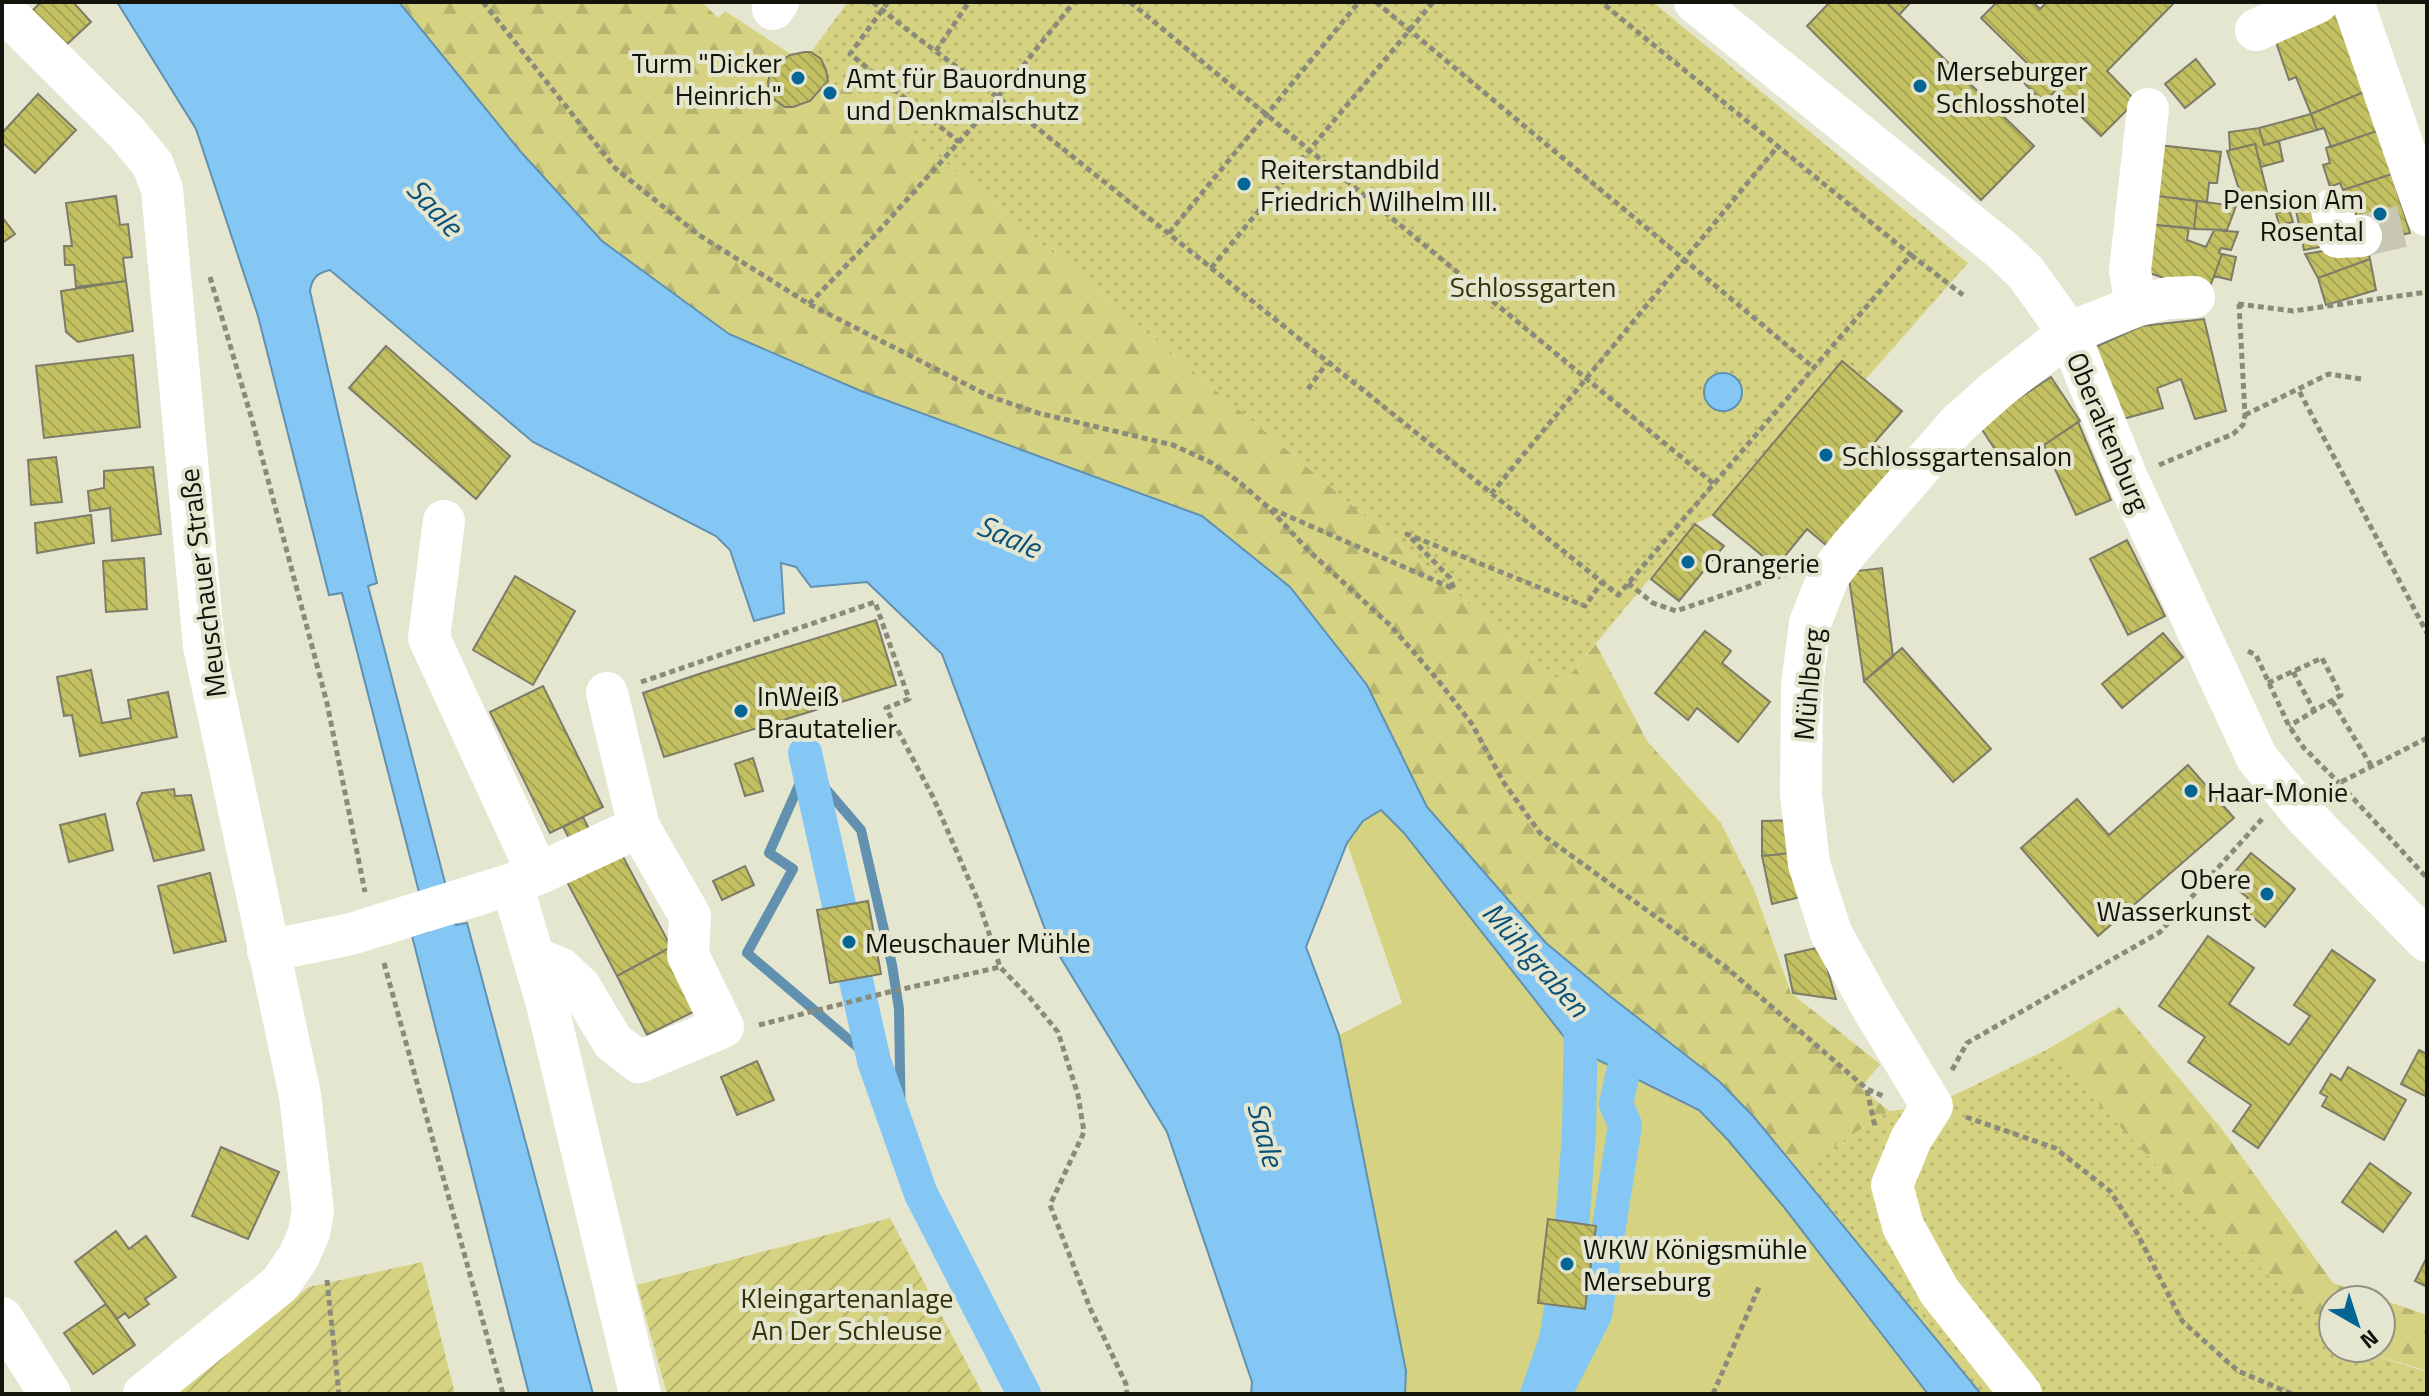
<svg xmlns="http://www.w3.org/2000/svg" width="2429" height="1396" font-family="'Titillium Web',sans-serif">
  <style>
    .grass { fill: #d5d381 }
    .forest { fill: url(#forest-firs) }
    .park { fill: url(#park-dots) }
    .garden { fill: url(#garden-furrows) }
    .water { fill: #84c7f5; stroke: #6291af; stroke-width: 2 }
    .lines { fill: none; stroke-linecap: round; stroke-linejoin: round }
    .stream { stroke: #6291af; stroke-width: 10 }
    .canal { stroke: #84c7f5; stroke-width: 34 }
    .building { fill: url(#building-back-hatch); stroke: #7c7c68; stroke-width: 2 }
    .minor-tunnel { stroke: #c6c6b2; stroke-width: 42; stroke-dasharray: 42 21; stroke-linecap: butt }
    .path { stroke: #8a8b7b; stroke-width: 5; stroke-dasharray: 6 4; stroke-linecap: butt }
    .minor { stroke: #fff; stroke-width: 42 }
    .poi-dot { fill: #026594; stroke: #e5e6d0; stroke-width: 3 }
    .labels { text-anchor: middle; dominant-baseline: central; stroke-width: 8; stroke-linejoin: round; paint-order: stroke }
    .poi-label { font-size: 28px; fill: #13130b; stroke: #e5e6d0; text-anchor: start }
    .park-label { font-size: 28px; fill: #333208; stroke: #e5e6d0 }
    .street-label { font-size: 28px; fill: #13130b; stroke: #e5e6d0 }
    .water-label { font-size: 30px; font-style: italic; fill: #0b5176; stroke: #e5e6d0 }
  </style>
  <defs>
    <pattern id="forest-firs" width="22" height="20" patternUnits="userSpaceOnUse" patternTransform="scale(2)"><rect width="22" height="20" fill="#d5d381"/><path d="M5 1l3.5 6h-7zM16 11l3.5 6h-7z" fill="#b6b46e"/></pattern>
    <pattern id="park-dots" width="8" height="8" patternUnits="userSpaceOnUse" patternTransform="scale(2)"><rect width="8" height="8" fill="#d5d381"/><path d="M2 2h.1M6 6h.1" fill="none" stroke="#b6b46e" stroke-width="1.8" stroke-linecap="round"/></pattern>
    <pattern id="garden-furrows" width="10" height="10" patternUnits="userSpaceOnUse" patternTransform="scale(2)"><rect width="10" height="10" fill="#d5d381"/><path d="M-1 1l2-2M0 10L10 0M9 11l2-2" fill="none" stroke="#b6b46e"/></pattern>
    <pattern id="building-back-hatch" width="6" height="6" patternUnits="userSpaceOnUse" patternTransform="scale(2)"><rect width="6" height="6" fill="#c3c061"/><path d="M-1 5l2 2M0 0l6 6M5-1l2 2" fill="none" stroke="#a7a453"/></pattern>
  </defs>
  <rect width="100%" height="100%" fill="#e5e6d0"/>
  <path class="grass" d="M1381 810 1404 833 1572 1047 1699 1110 1728 1140 1783 1206 1928 1394H1405L1406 1371 1339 1035 1402 1003 1347 843 1363 821Z"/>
  <path class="forest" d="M399 2H702L718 18 725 11 792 55C736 80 791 141 828 81L873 101 1563 683 1596 644 1647 741 1721 823 1754 889 1791 993 1880 1064 1861 1088 1889 1111 1798 1170 1754 1117 1719 1081 1611 997 1546 943 1427 807 1367 685 1290 587 1202 516 861 391 729 334 602 241 520 151Z
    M2119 1007 2221 1128 2333 1283 2427 1315V1371L2352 1348H2381V1300H2333V1340L2216 1227 2046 1050Z"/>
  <path class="park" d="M848 2H1653L1968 263 1865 380 1842 361 1713 515 1695 524 1563 683 873 101 828 81 824 63 811 52Z
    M2046 1050 2216 1227 2333 1335V1348H2351L2427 1372V1394H1981L1798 1170 1889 1111 1932 1106Z"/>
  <path class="garden" d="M890 1218 983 1394H667L637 1285Z
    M422 1262 455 1394H167L309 1287Z"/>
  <path class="water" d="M117 2H399L520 151 602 241 729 334 861 391 1202 516 1290 587 1367 685 1427 807 1546 943 1611 997 1719 1081 1754 1117 1981 1394H1928L1783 1206 1728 1140 1699 1110 1572 1047 1404 833 1381 810 1363 821 1347 843 1306 947 1339 1035 1406 1371 1405 1394H1251L1252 1382 1167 1132 1048 937 942 654 867 582 811 587 796 567 781 563 784 613 754 621 730 550 716 536 533 442 330 270C317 273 312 278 310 291L377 583 368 586 456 925 467 923 593 1394H529L412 936 429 931 342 593 329 595 258 316 196 129Z
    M1704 392a19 19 0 1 1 38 0a19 19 0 1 1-38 0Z"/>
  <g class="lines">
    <path class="stream" d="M874 1061 747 953 793 869 769 853 807 767 861 830 892 965 899 1009 901 1132"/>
    <path class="canal" d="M805 753 874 1061 921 1194 1024 1394
      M1558 1387 1595 1315 1625 1125 1616 1104 1629 1046
      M1537 1394 1556 1340 1570 1253 1579 1133 1581 1012"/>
  </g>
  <path class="building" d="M41 2H73L91 22 64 47 31 12Z
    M1830 2H1886L2034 146 1981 200 1807 26Z
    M1886 2H1911L1899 15Z
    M1997 2H2033L2040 9 2047 2H2175L2107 71 2136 101 2101 136 2055 91 2044 103 2017 76 2029 65 1981 18Z
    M2333 6 2364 92 2311 114 2296 77 2289 80 2277 45 2280 29Z
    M805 52H811L821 59 826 70 828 81 810 101 793 107H785L775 100 769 91 768 82 770 74 776 65 790 55Z
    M2196 59 2215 84 2185 108 2165 84Z
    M2364 92 2377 131 2331 147 2324 128 2317 130 2311 114Z
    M38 94 76 130 35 173 2 142V133Z
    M2311 114 2317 130 2264 145 2259 128Z
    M2259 128 2264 145 2279 141 2283 161 2261 167 2255 144 2230 150 2229 132Z
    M2377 131 2392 174 2343 190 2340 183 2330 187 2323 165 2330 163 2326 148Z
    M2255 144 2267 192 2241 196 2227 151Z
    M2158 145 2221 152 2217 183H2209L2207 202 2149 195Z
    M2392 174 2410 233 2363 244 2355 211 2347 213 2343 190Z
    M2149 195 2197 201 2194 229 2147 224Z
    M116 196 120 225 128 224 132 257 123 258 126 281 76 287 74 265H65L64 246H72L66 203Z
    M2320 199 2330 245 2304 250 2295 205Z
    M2197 201 2236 206 2227 230 2194 229Z
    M2289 209 2293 222 2279 225 2276 213Z
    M2 217 15 234 2 243Z
    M2147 224 2189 228 2187 240 2206 247 2214 230 2238 232 2231 250 2221 248 2219 253 2222 254 2211 284 2191 278 2187 286 2141 270Z
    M2367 244 2370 259 2318 278 2305 254Z
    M2222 254 2236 257 2231 280 2214 276Z
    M2370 259 2376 290 2326 305 2318 278Z
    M126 281 133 331 78 342 66 332 61 291Z
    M2204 319 2226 411 2195 419 2181 379 2157 388 2163 408 2123 419 2093 348 2142 326Z
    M386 346 510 456 476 499 349 388Z
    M133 355 140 427 44 438 36 366Z
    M1842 361 1902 411 1874 443 1903 467 1833 551 1807 529 1776 567 1713 515Z
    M2051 377 2080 421 2008 469 1979 425Z
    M2078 422 2111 500 2076 515 2044 445Z
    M56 457 62 502 31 505 28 460Z
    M153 467 161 534 112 541 110 508 90 511 88 491 104 488V471Z
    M91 515 94 543 37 553 35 523Z
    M1695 524 1724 546 1679 601 1651 579Z
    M2127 540 2165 616 2128 635 2090 559Z
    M144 558 147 609 106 612 103 561Z
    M1882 568 1893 657 1864 681 1848 572Z
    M515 576 575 611 533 685 473 650Z
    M876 620 896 685 664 757 643 693 702 673Z
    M1705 631 1731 651 1722 663 1770 702 1738 742 1697 708 1688 720 1655 693Z
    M2163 633 2183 657 2122 708 2102 684Z
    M1902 648 1991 749 1953 782 1864 681Z
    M91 670 102 723 131 718 128 700 168 692 177 737 80 756 72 715 64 716 57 677Z
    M543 686 603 807 550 833 490 712Z
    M753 758 763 791 745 796 735 764Z
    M2188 765 2234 818 2098 936 2021 848 2077 799 2109 835Z
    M174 789 175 796 191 795 204 850 154 861 137 803 142 793Z
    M105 814 113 850 69 862 60 825Z
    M583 817 605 861 586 870 563 827Z
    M1798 820 1801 852 1762 856V821Z
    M1801 852 1809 895 1772 904 1762 856Z
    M621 853 671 947 617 976 566 880Z
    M2251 853 2295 889 2265 927 2241 907 2248 898 2227 881Z
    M745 866 754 885 722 900 713 881Z
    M210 873 226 941 174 953 158 886Z
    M868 901 881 974 830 983 817 910Z
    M2208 936 2254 968 2229 1004 2289 1045 2310 1016 2294 1005 2332 950 2375 980 2258 1148 2233 1131 2251 1105 2188 1062 2205 1037 2159 1006Z
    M671 947 701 1008 647 1035 617 976Z
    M1821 947 1836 999 1793 993 1785 955Z
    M2419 1050 2427 1054V1097L2401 1084Z
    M757 1061 774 1100 737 1115 721 1077Z
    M2348 1067 2406 1100 2384 1140 2322 1106 2327 1097 2320 1093 2331 1074 2341 1080Z
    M221 1147 279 1172 248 1239 192 1216Z
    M2370 1163 2411 1193 2383 1232 2342 1202Z
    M1548 1219 1596 1226 1585 1309 1538 1303Z
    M116 1231 129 1249 146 1236 176 1277 145 1299 149 1304 129 1318 125 1313 117 1319 75 1262Z
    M2427 1257V1287L2415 1281Z
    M106 1304 135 1345 93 1374 64 1333Z"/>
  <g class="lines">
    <path class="minor-tunnel" d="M2361 236 2407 225"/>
    <path class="path" d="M483 2 616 169 699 235 809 304 989 396 1038 413 1173 445 1210 462 1238 481 1268 507 1309 551 1391 626 1437 679 1472 724 1504 783 1540 833 1728 969 1867 1089 1883 1096
      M873 2C919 41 968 74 1016 111L1618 595 1911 255 1601 2
      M888 2 850 54 959 142
      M1130 2 1714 484
      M1376 2 1814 368
      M936 51 969 2
      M1169 233 1359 2
      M1911 255 1963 295
      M1211 268 1433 2
      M210 277 253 423 327 703 365 892
      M809 304 866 245 985 113 1074 2
      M2238 304 2293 311 2427 292
      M2361 379 2329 374 2298 389 2427 633
      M1308 389 1327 363
      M2245 415 2298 389
      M2159 465 2233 434 2243 425 2245 415 2239 304
      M1491 494 1778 146
      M1272 509 1454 589 1450 578 1407 534 1585 606 1602 582
      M1628 583 1653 603 1676 611 1789 573
      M2248 651 2256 655 2289 726 2304 748 2339 783
      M2293 672 2315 712
      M641 682 875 602 909 699 886 708 933 797 979 903 1000 967 1030 998 1058 1032 1078 1095 1084 1132 1050 1205 1090 1308 1126 1384 1127 1394
      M2268 683 2322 658 2341 695 2289 726
      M2332 701 2372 767
      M2427 738 2339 783 2427 878
      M384 963 503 1394
      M759 1025 885 993 1000 967
      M1952 1070 1967 1043 2160 932 2262 819
      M1867 1090 1875 1127
      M1966 1117 2055 1148 2111 1192 2137 1233 2182 1321 2238 1371 2292 1394
      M327 1280 339 1394
      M1713 1394 1759 1287"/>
    <path class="minor" d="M1695 2 2002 250 2026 273 2069 333 2127 478 2257 758 2303 814 2427 941
      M2353 2 2427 215
      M2 9 127 133 153 165 162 189 204 646 300 1095 313 1211 309 1233 299 1256 280 1284 144 1394
      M773 9 778 2
      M2256 30 2318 2
      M2332 210 2338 237 2361 236
      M2136 306 2130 271 2148 109
      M444 521 429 638 538 874 512 884 547 1004 640 1394
      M538 874 639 827
      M268 951 351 934 512 884
      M534 958 560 968 580 987 613 1042 639 1062 723 1027 688 955 690 916 639 827 607 693
      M2 1318 50 1394
      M2021 1394 1939 1291 1903 1226 1892 1185 1911 1139 1932 1106 1872 1007 1831 933 1809 864 1801 794 1802 686 1810 623 1829 575 1849 549 1958 424 1995 391 2069 333 2136 306 2168 298 2194 297"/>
  </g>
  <g class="poi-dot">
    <circle cx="798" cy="78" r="8"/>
    <circle cx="1920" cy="86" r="8"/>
    <circle cx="830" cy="93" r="8"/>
    <circle cx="1244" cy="184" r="8"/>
    <circle cx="2380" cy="214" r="8"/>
    <circle cx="1826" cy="455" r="8"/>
    <circle cx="1688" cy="562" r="8"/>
    <circle cx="741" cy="711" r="8"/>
    <circle cx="2191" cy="791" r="8"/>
    <circle cx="2267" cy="894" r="8"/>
    <circle cx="849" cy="942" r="8"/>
    <circle cx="1567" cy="1264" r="8"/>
  </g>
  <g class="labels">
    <g class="poi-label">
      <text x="782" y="62" text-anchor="end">Turm "Dicker<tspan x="782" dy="32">Heinrich"</tspan></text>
      <text x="1936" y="70">Merseburger<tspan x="1936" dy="32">Schlosshotel</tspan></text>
      <text x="846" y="77">Amt für Bauordnung<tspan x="846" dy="32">und Denkmalschutz</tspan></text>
      <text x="1260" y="168">Reiterstandbild<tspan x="1260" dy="32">Friedrich Wilhelm III.</tspan></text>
      <text x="2364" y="198" text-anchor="end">Pension Am<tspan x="2364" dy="32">Rosental</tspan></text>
      <text x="1842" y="455">Schlossgartensalon</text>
      <text x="1704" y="562">Orangerie</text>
      <text x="757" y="695">InWeiß<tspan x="757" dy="32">Brautatelier</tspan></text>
      <text x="2207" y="791">Haar-Monie</text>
      <text x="2251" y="878" text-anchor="end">Obere<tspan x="2251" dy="32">Wasserkunst</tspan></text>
      <text x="865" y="942">Meuschauer Mühle</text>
      <text x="1583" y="1248">WKW Königsmühle<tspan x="1583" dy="32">Merseburg</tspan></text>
    </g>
    <g class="park-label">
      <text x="1533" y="286">Schlossgarten</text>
      <text x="847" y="1297">Kleingartenanlage<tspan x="847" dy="32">An Der Schleuse</tspan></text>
    </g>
    <g class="street-label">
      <text transform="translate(2109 432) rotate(67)">Oberaltenburg</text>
      <text transform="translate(202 583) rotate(-97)">Meuschauer Straße</text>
      <text transform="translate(1808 684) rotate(-85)">Mühlberg</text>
    </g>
    <g class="water-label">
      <text transform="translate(435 207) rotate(47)">Saale</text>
      <text transform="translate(1009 536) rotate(23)">Saale</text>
      <text transform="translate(1536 959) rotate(48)">Mühlgraben</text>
      <text transform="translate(1266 1134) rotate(75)">Saale</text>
    </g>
  </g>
  <rect width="2429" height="1396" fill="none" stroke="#13130b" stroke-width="8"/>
  <g transform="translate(2357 1324) rotate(141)"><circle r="38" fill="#e5e6d0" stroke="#919281" stroke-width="2"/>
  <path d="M0-6L14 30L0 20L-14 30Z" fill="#026594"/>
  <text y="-12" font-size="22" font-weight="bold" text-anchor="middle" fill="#13130b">N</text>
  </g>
</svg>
